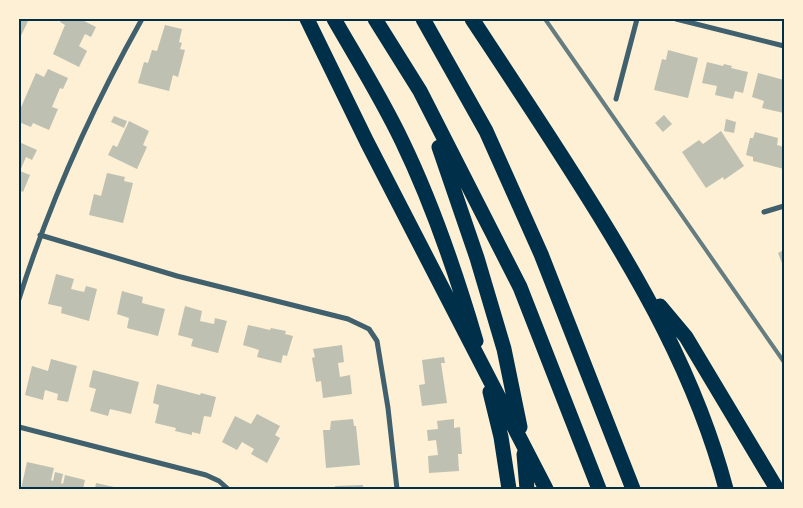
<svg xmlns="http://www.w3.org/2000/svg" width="803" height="508" font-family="'PT Sans',sans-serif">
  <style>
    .building { fill: #bec0b2 }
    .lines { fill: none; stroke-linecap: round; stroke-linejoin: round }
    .minor { stroke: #3f606c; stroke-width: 5 }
    .motorway { stroke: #003049; stroke-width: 15 }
    .rail { stroke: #657d81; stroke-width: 4 }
    .neatline { fill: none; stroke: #003049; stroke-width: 2 }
  </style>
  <rect width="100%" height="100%" fill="#fdf0d5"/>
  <path class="building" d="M19 19H29L19 40Z
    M62 19H80L96 27 91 37 85 34 79 46 87 51 79 67 53 54 65 25 60 22Z
    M165 25 182 29 179 42 182 43 180 49 185 50 178 77 173 75 169 91 138 83 144 62 148 63 152 50 157 51Z
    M668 50 698 58 688 98 654 90 662 59 666 60Z
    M707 62 723 66 724 64 732 66 731 68 748 72 743 93 735 91 733 99 715 95 717 86 702 83Z
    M48 69 68 78 63 89 60 88 52 107 58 109 49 130 33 123 31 127 19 122V112L36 73 44 77Z
    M758 73 784 80V113L762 108 764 101 752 97Z
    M664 115 672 124 663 132 655 123Z
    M114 116 127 121 124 128 111 122Z
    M726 119 736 122 734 133 724 131Z
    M129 121 149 131 143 145 147 147 137 169 108 155 113 145 117 147Z
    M721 131 744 166 724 180 723 177 706 188 682 152 699 140 703 144Z
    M755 132 778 138 777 145 784 147V169L753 161V157L746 155 750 138H753Z
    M19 142 37 150 32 160 26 157 20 171 30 175 23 192 19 190Z
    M107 173 125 177 124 181 133 183 123 223 89 215 94 194 101 196Z
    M784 250V268L778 253Z
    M56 274 74 279 71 289 84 292 86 286 97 289 89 321 61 313 62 307 48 304Z
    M122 291 143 297 142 303 165 309 158 336 127 328 129 318 117 314Z
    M185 306 202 311 200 321 214 324 215 318 227 321 218 353 191 346 193 339 178 335Z
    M248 325 270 330 271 328 286 331 285 334 293 336 287 356 283 355 281 363 257 357 259 350 243 345Z
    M342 345 344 362 338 363 340 377 350 375 352 394 323 398 321 381 316 382 312 358 315 357 313 349Z
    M444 357 445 363H441L447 403 422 406 419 385 425 384 422 360Z
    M51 359 77 366 68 402 57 400 58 394 45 390 43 400 25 395 32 366 48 371Z
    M93 370 139 382 131 414 110 409 108 416 90 411 96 389 89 387Z
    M157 384 200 395 201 393 216 397 211 417 204 416 200 434 192 432V435L175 431 176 428 155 423 159 405 153 403Z
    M257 414 280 426 275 435 280 438 267 463 251 454 254 449 242 442 237 450 222 442 235 416 251 424Z
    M353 419 354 426H356L360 465 326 468 323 430H330L331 421Z
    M454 419V428L460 427 462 454H458L459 471 429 473 428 456 438 455 436 440 428 441 427 430 438 429 437 421Z
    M27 462 54 468 51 480 53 481 55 472 63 474 61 483 63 484 65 475 85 480 83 489H21Z
    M96 483 114 487 113 489H95Z
    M363 485V489H335V486Z"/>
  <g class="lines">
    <path class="minor" d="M676 19 784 46
      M616 99 637 19
      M764 212 784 206
      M40 235 177 276 348 319 369 329 377 341 388 408 397 489
      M19 299C50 201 92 108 142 19
      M19 427 206 475 219 481 228 489"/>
    <path class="motorway" d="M307 19 367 142 546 489
      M334 19C357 59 382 99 402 141 433 205 456 273 476 341
      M375 19 420 91 520 287 599 489
      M423 19 486 131 541 254 633 489
      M472 19C507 72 543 126 577 180 640 279 696 376 726 489
      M439 147 477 258 504 349 520 427
      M660 306 686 337 777 489
      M490 392 501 437 509 489
      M524 454 527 489"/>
    <path class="rail" d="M545 19 784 362"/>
  </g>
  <rect width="803" height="508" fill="none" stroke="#fdf0d5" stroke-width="40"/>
  <rect x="20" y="20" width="763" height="468" class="neatline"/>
</svg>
